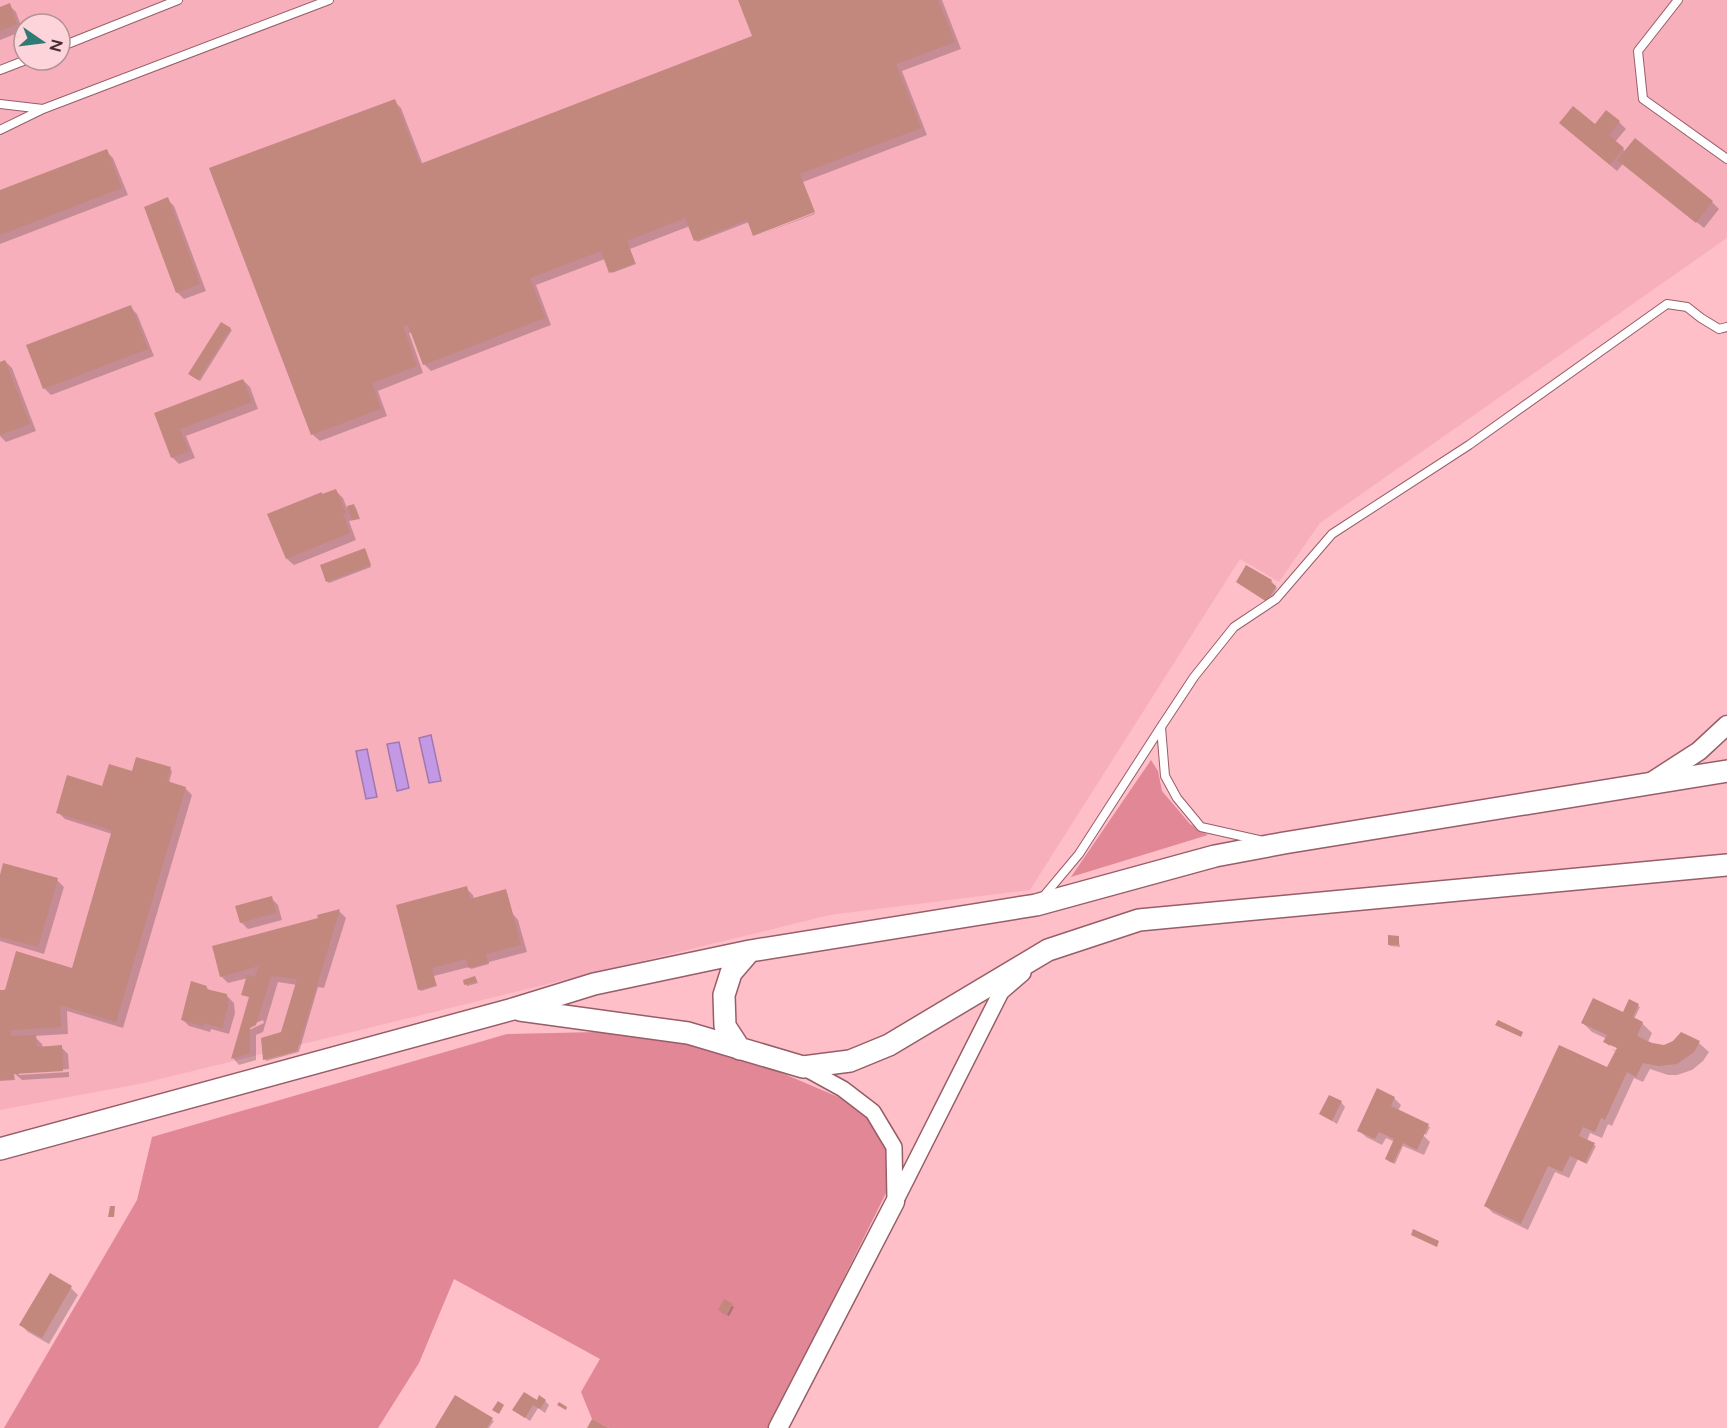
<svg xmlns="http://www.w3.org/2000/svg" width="1727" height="1428" font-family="Figtree,sans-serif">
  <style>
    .built { fill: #f7b0bb; fill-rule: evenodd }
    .green { fill: #e28796 }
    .water { fill: #c398e5; stroke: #9e78af; stroke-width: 1.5 }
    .shadow { fill: #0003; fill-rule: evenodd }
    .building { fill: #c2877d }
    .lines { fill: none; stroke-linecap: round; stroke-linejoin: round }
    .service-casing { stroke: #965e67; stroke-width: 10 }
    .minor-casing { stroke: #965e67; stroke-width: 18 }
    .tertiary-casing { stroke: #965e67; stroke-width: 21 }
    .secondary-casing { stroke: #965e67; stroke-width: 24 }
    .service { stroke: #fff; stroke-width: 8 }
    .minor { stroke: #fff; stroke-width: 15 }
    .tertiary { stroke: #fff; stroke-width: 18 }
    .secondary { stroke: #fff; stroke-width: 21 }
  </style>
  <rect width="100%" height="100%" fill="#ffbfc8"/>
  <path class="built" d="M0 0H1727V238L1320 523 1279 582 1240 559 1030 890 830 915 144 1083 0 1110ZM24 24H60V60H24Z"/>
  <path class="green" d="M1151 760 1158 771 1162 791 1190 824 1208 835 1071 877Z
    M643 1031 756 1062 857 1105 884 1134 893 1179 769 1428H609L592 1419 581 1392 600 1359 454 1279 419 1363 378 1428H4L137 1200 152 1137 507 1034Z"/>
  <path class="water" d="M431 735 441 781 429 783 419 738Z
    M399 742 409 788 397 791 387 744Z
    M367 749 377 797 366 799 356 751Z"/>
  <path class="shadow" d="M740 0H942L961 49 902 71 927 135 803 182 749 222 697 242 690 226 630 249 636 264 612 273 605 259 536 285 551 325 431 371 424 364 413 332 409 333 423 373 378 391 387 416 320 441 313 435 211 169 394 101 401 108 423 165 754 37Z
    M9 5 16 12 23 31 0 40V9Z
    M1619 122 1626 129 1615 142 1626 152 1712 202 1719 209 1704 228 1623 164 1617 171 1568 130Z
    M106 151 113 158 128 195 0 244V192Z
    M167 199 174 206 206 291 184 299 177 292Z
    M815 213V214L756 236Z
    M130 307 137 314 154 356 51 395 44 388Z
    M230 329 232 330 200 381 192 376Z
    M5 361 12 368 36 431 6 442 0 436V363Z
    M243 380 250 387 258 409 186 436 195 458 179 464 172 457 156 414Z
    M336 491 343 498 347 508 354 506 356 508 360 519 349 521 356 540 294 565 287 559 323 496Z
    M366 552 371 567 329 583 327 581Z
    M1247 567 1271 581 1277 588 1269 602Z
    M170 769 172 771 169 783 185 788 192 795 123 1028 67 1011 68 1034 34 1036 42 1044 43 1048 61 1047 68 1054 69 1069 19 1072V1075L69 1072V1077L22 1080 14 1073 15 1080 0 1081V991L73 969 112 834 65 819 58 812 103 788 137 774Z
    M0 880H57L64 887 44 954 0 941Z
    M466 888 473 895 474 899 505 891 507 893 513 914 518 920 527 952 489 962V964L471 969 469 967 434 976 437 986 421 991 419 989Z
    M271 898 278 905 282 920 248 929 241 922Z
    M339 911 346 918 324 988 318 987 299 1052 266 1061 265 1059 282 1033 297 985 278 982 263 1032 256 1035V1060L239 1065 233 1058 250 999 248 978 228 983 221 976 320 919ZM263 1020 264 1023 249 1030V1026Z
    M1398 937 1400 947 1391 946 1389 945Z
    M475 977 478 983 467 986 466 984Z
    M206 987 210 991 227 996 234 1003 235 1013 229 1034 211 1029 210 1032 189 1026 182 1019Z
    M1630 1001 1640 1007 1634 1019 1642 1023 1652 1033 1648 1042 1664 1046 1674 1043 1681 1034 1699 1043 1709 1052 1703 1061 1692 1070 1677 1075H1668L1650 1069 1643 1082 1634 1078 1612 1126 1608 1124 1602 1138 1590 1133 1587 1141 1596 1146 1587 1164 1578 1159 1569 1178 1555 1172 1528 1230 1493 1213 1486 1206 1607 1069 1616 1052 1611 1048 1618 1052V1048L1610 1044 1609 1046 1605 1042 1607 1039 1592 1032 1583 1023 1629 1017Z
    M1394 1098 1401 1105 1398 1111 1430 1127 1426 1135 1420 1132 1430 1142 1424 1155 1403 1146 1395 1164 1388 1161 1395 1142 1386 1138 1382 1145 1366 1137 1359 1130Z
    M1341 1102 1345 1107 1337 1124 1321 1114Z
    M50 1275 71 1288 78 1295 49 1344 28 1332 21 1325Z
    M724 1301 734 1307 729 1316 721 1312Z
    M545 1401 549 1405 545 1413 538 1408 530 1421 514 1410Z
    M492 1420 494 1421 489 1428H436Z"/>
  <path class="building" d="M738 0H938L955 42 896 64 921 128 800 174 815 212 753 236 747 220 694 241 685 218 627 241 635 263 609 273 601 251 530 278 545 318 423 365 408 325 403 326 417 366 372 383 381 409 311 435 209 168 395 99 420 164 752 36Z
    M10 3 17 24 0 31V7Z
    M1573 106 1595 124 1606 110 1620 121 1609 135 1624 148 1610 165 1559 123Z
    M1635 138 1713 201 1696 223 1617 160Z
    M107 149 122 188 0 235V190Z
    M168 197 200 284 176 293 144 207Z
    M131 305 148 349 43 389 26 345Z
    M221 322 231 328 198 380 188 374Z
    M5 360 30 424 0 435V362Z
    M243 379 252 402 180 429 189 451 171 458 154 413Z
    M336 489 346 513 343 514 350 533 286 559 267 514 322 492V494Z
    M354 504 359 518 352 520 347 506Z
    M365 548 371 565 326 582 320 565Z
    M1246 565 1272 580 1271 582 1276 586 1267 602 1236 582Z
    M136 757 171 767 167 781 186 787 116 1022 60 1005 61 1027 11 1030V1036L36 1035 37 1047 62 1045 63 1071 13 1074 14 1079 0 1080V990H5L16 951 72 968 112 830 56 813 67 775 102 786 109 764 132 771Z
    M3 863 58 878 38 947 0 937V875Z
    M467 886 470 899 506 889 521 945 486 954 488 963 468 968 466 959 432 968 436 985 418 990 396 905Z
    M272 896 276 913 240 923 235 906Z
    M340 909 297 1051 263 1060 261 1038 281 1032 297 979 271 976 256 1025 250 1028V1053L231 1059 249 997 241 995 247 975 255 977 259 966 220 977 212 946 318 918 317 915Z
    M1388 935 1399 936V945H1388Z
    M475 976 477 981 464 985 463 980Z
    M191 981 207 986 206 989 227 994 228 1006 222 1028 204 1023 203 1026 181 1020Z
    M1593 998 1623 1012 1629 999 1639 1004 1633 1017 1643 1022 1637 1036 1652 1043 1664 1045 1673 1041 1681 1032 1700 1041 1694 1052 1677 1064 1658 1066 1643 1063 1636 1077 1627 1072 1605 1120 1601 1118 1595 1132 1583 1127 1579 1136 1595 1143 1585 1163 1570 1156 1562 1172 1548 1166 1521 1224 1484 1206 1559 1045 1607 1067 1617 1048 1603 1042 1607 1035 1581 1023Z
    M1498 1020 1523 1032 1521 1037 1495 1025Z
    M1377 1088 1395 1097 1391 1106 1429 1124 1417 1150 1403 1143 1393 1163 1385 1159 1394 1139 1379 1132 1375 1139 1357 1131Z
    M1329 1095 1342 1101 1332 1121 1319 1114Z
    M110 1206H115L114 1217H108Z
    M1413 1229 1439 1241 1437 1247 1411 1235Z
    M50 1273 72 1286 42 1338 19 1325Z
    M724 1299 733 1304 727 1315 718 1310Z
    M524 1392 537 1400 539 1395 546 1400 540 1409 533 1405 525 1418 512 1410Z
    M455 1395 493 1418 487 1428H435Z
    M498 1401 504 1405 499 1414 492 1410Z
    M559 1402 567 1407 566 1410 557 1405Z
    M592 1419 609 1428H587Z"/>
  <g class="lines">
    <g class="service-casing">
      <path id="service" d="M1678 0 1638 51 1643 99 1727 159
        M60 47 178 0
        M0 70 26 60
        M0 104 43 109 329 0
        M0 130 41 110
        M1161 727 1194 677 1234 627 1276 599 1332 534 1469 445 1667 304 1687 307 1701 318 1719 329 1727 327
        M1043 897 1079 854 1161 727 1165 776 1177 798 1201 827 1259 840"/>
    </g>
    <g class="minor-casing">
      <path id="minor" d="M803 1067 843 1089 873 1112 894 1147 895 1199
        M895 1202 1001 992 1023 973"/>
    </g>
    <g class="tertiary-casing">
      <path id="tertiary" d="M1651 782 1699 751 1727 725
        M778 1428 895 1202"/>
    </g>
    <g class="secondary-casing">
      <path id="secondary" d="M520 1010 688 1033 803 1067 850 1061 889 1045 1048 950 1139 920 1727 865
        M740 1049 725 1026 724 995 731 973 750 951
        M0 1149 513 1009 594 984 750 951 1036 905 1215 856 1284 843 1727 771"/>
    </g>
    <use href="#service" class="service"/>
    <use href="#minor" class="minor"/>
    <use href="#tertiary" class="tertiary"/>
    <use href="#secondary" class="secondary"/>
  </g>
  <g transform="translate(42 42) rotate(104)"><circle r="28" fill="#fcd4d9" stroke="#b49296" stroke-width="1.5"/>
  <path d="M0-4.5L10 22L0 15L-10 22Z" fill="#317975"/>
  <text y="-9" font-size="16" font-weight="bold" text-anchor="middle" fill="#472e31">N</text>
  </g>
</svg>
